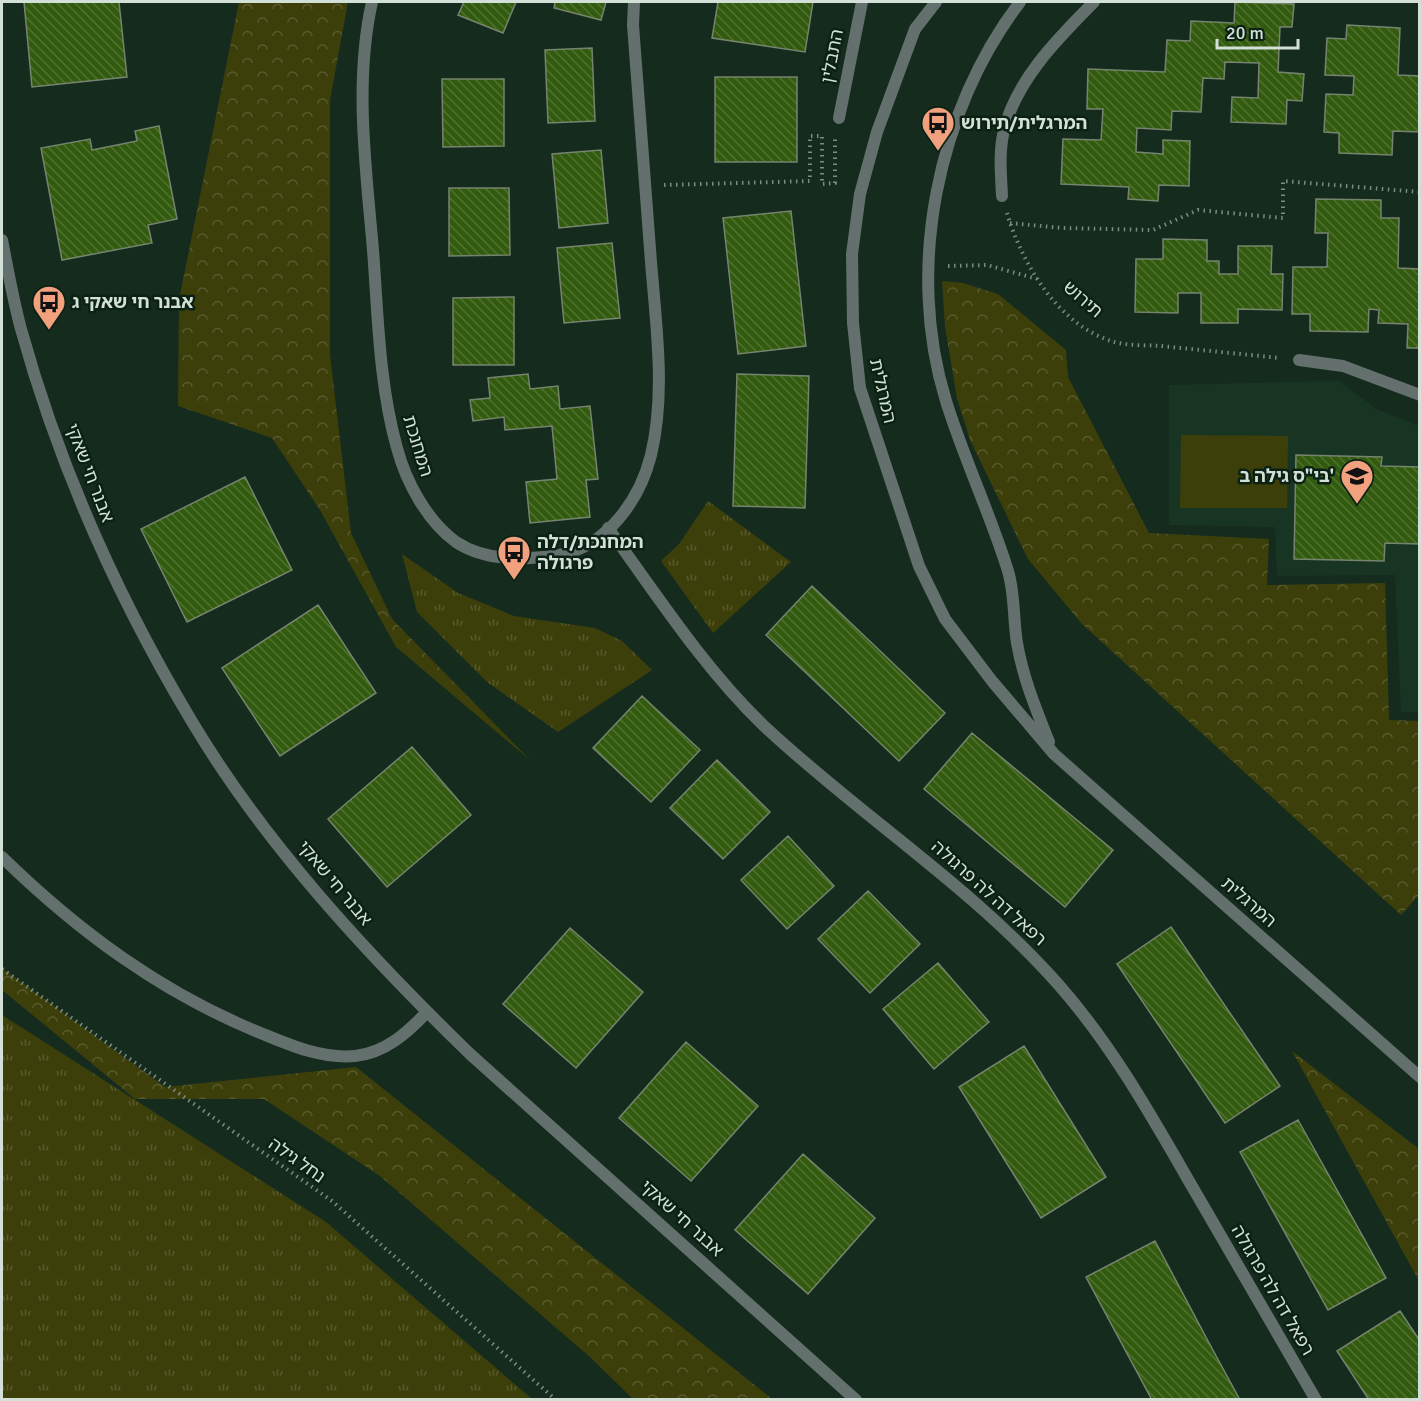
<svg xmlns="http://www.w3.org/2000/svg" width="1421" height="1401" font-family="Signika,'Noto Sans Hebrew',sans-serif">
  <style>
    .built { fill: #183524 }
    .grass { fill: url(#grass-tufts) }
    .forest { fill: url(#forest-crowns) }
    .pitch { fill: #3d3f0b }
    .building { fill: url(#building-back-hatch); stroke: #76846e; stroke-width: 1.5 }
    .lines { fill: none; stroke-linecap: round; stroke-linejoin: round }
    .path { stroke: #7b8c82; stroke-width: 4; stroke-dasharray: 1.5 4.5; stroke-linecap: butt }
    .minor { stroke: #63706d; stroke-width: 12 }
    .tertiary { stroke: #63706d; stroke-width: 12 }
    .labels { text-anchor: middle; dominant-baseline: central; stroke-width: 5; stroke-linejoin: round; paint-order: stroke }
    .street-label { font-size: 18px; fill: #d3e0d8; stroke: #0b2114 }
    .poi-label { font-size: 18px; font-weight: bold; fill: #d3e0d8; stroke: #0b2114; text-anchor: start }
  </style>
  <defs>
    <pattern id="grass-tufts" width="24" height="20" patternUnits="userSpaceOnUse" patternTransform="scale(1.5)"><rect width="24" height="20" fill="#3d3f0b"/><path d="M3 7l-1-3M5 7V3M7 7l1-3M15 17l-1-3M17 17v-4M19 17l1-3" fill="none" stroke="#585a2e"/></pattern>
    <pattern id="forest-crowns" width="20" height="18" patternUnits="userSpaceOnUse" patternTransform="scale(1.5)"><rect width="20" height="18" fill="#3d3f0b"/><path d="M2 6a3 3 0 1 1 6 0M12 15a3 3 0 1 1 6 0" fill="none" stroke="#585a2e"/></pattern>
    <pattern id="building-back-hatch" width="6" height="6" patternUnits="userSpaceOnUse" patternTransform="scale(1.5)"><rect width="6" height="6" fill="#335b0f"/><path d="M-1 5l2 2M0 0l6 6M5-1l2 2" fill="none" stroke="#507231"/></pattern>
  </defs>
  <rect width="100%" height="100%" fill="#152b1e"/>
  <path class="built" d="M1339 381 1378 410 1419 426V712H1401L1395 575 1277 576 1275 527 1169 525V385Z"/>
  <path class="grass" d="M708 501 791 562 713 633 661 561 679 544Z
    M402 554 458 593 514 616 595 628 622 641 652 670 558 732 487 682 417 612Z
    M2 1015 326 1222 532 1399H2Z"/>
  <path class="forest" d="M239 2H348L330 100V355L351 533 392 619 530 760 396 647 320 510 272 438 178 406 179 300Z
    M942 281 963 283 998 294 1066 350 1068 377 1149 533 1269 539 1267 585 1385 583 1389 720 1419 721V895L1401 915 1082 624 1028 559 970 440 957 398 945 327Z
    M2 968 165 1087 356 1067 772 1399H633L590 1357 380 1176 264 1099H135L2 990Z
    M1292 1051 1419 1149V1281Z"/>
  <path class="pitch" d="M1181 435 1288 436 1287 508H1180Z"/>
  <path class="building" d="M24 2H119L127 77 32 87Z
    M464 2H516L503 33 458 15Z
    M555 2H606L601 20 554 8Z
    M718 2H813L805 52 712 38Z
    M1235 2 1294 4 1292 27H1280L1278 72 1304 74 1302 101 1287 100 1286 124 1231 122 1232 97 1258 98 1259 63 1225 62 1224 79 1203 78 1201 112 1172 111 1171 130 1137 128 1136 152 1163 154V140L1190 141 1189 186 1159 185 1158 201 1128 199 1129 187 1061 184 1063 139 1101 140 1103 109H1087L1088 69 1165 72 1167 40 1190 41 1191 21 1234 23Z
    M1347 25 1400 28 1398 75 1420 76V132L1393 131 1392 155 1339 153V133L1324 132 1326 94 1353 95 1354 76 1325 75 1327 38 1346 39Z
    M592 48 595 121 548 123 545 50Z
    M715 77H797V162H715Z
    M442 79H504V146L443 147Z
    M159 126 177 219 148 225 152 243 62 260 41 148 90 139 92 150 137 141 135 131Z
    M601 150 608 223 559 228 552 154Z
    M449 188H509L510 255 449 256Z
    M1316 199 1381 200V218H1399L1398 268 1420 269V348H1407L1408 324 1378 323 1379 310 1369 309 1368 332 1310 331V314H1292L1293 267H1327L1328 233H1315Z
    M791 211 806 346 738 354 723 218Z
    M1163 239 1207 240V261H1219V274H1238V246H1272L1271 274H1283L1282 310 1238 309V323H1201V293H1178V313L1135 312 1136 259H1163Z
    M612 243 620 318 564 323 557 248Z
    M514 297V365H453V298Z
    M528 374 530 389 558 386 560 409 590 406 598 479 586 480 590 517 530 523 526 482 557 479 552 426 505 430 504 417 473 421 470 400 490 398 488 378Z
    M737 374 809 376 805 508 733 506Z
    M1296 455 1382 457 1381 466 1420 467V544L1385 543 1384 561 1294 559Z
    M245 477 292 570 187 622 141 529Z
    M812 586 945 713 899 761 766 635Z
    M318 605 376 693 280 756 222 668Z
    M642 696 700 750 651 802 593 748Z
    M972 733 1113 850 1065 907 924 789Z
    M412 747 471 815 387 887 328 819Z
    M717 760 770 812 723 859 670 808Z
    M788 836 834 886 787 929 741 880Z
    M868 891 920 944 870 993 818 939Z
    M1171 927 1280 1086 1225 1123 1117 964Z
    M570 928 643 992 576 1068 503 1004Z
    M938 963 989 1022 934 1069 883 1009Z
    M686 1042 758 1106 691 1181 619 1118Z
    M1024 1046 1106 1177 1041 1218 959 1087Z
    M1298 1120 1386 1278 1328 1310 1240 1152Z
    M803 1154 875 1218 808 1294 735 1230Z
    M1155 1241 1208 1341 1240 1400H1152L1086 1277Z
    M1400 1311 1420 1341V1400H1369L1337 1351Z"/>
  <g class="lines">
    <path class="path" d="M664 185 810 181V136H822V184L835 183V136
      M1007 213C1022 264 1058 324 1111 341 1126 346 1145 345 1161 346 1201 350 1241 354 1280 358
      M1010 223 1062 228 1153 230 1198 210 1283 218V181L1420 192
      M948 266 987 265 1037 279
      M2 969 332 1201 556 1400"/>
    <path class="minor" d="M372 2C354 83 366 168 373 250 378 316 379 384 397 448 406 482 427 521 456 542 486 562 525 560 559 555 608 546 640 499 651 455 666 393 656 325 651 262 645 183 639 104 633 25L634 2
      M839 118 862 2
      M1002 196C1001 175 999 155 1003 135 1013 83 1058 38 1094 2
      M2 240C8 270 13 300 21 329 59 466 118 598 191 720 264 843 367 954 470 1054L856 1400
      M1299 360 1343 366 1420 395
      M608 528C657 595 703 667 763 725 859 815 970 885 1058 984 1112 1045 1152 1117 1193 1188 1234 1258 1275 1329 1316 1400
      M2 857C79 932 163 994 263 1034 292 1046 323 1059 355 1056 385 1053 407 1033 427 1012"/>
    <path class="tertiary" d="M936 2 915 29 877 132 860 194 852 254 853 323 860 388 919 566 945 619 992 681 1054 754 1420 1077
      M1020 2C937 111 905 269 946 401 964 459 990 513 1008 571 1015 594 1013 619 1017 643 1023 678 1036 709 1049 742"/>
  </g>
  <defs>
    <g id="bus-pin" transform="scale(1.725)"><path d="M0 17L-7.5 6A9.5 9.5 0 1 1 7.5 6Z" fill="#f2a17e" stroke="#0b2114"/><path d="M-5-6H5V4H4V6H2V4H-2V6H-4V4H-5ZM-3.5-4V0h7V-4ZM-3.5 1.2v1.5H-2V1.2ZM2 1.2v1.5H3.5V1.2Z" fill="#111"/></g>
    <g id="school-pin" transform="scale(1.725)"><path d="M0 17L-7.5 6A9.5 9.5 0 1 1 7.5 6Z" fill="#f2a17e" stroke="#0b2114"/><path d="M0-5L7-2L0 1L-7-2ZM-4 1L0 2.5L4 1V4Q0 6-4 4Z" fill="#111"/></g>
  </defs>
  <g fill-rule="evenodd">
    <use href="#bus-pin" x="938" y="123"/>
    <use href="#bus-pin" x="49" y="302"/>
    <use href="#school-pin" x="1357" y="476"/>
    <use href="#bus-pin" x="514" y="552"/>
  </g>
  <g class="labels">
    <g class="street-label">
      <text transform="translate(832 56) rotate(-79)">התבלין</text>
      <text transform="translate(1083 299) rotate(41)">תירוש</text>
      <text transform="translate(883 391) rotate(77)">המרגלית</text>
      <text transform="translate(418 446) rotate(73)">המחנכת</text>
      <text transform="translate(90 473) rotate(69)">אבנר חי שאקי</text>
      <text transform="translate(335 883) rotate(50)">אבנר חי שאקי</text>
      <text transform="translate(989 893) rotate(42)">רפאל דה לה פרגולה</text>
      <text transform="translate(1249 902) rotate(41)">המרגלית</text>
      <text transform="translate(297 1160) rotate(35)">נחל גילה</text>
      <text transform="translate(682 1218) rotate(42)">אבנר חי שאקי</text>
      <text transform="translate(1273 1290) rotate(60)">רפאל דה לה פרגולה</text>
    </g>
    <g class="poi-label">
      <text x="961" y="123">המרגלית/תירוש</text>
      <text x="72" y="302">אבנר חי שאקי ג</text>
      <text x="1334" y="476" text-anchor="end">בי"ס גילה ב'</text>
      <text x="537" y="542">המחנכת/דלה<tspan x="537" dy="21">פרגולה</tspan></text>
    </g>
  </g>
  <rect width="1421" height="1401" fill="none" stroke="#d3e0d8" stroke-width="6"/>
  <path d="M1217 39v9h81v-9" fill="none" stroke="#d3e0d8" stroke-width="3"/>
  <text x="1226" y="39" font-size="18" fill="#d3e0d8" stroke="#0b2114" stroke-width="4.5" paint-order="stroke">20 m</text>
</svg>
